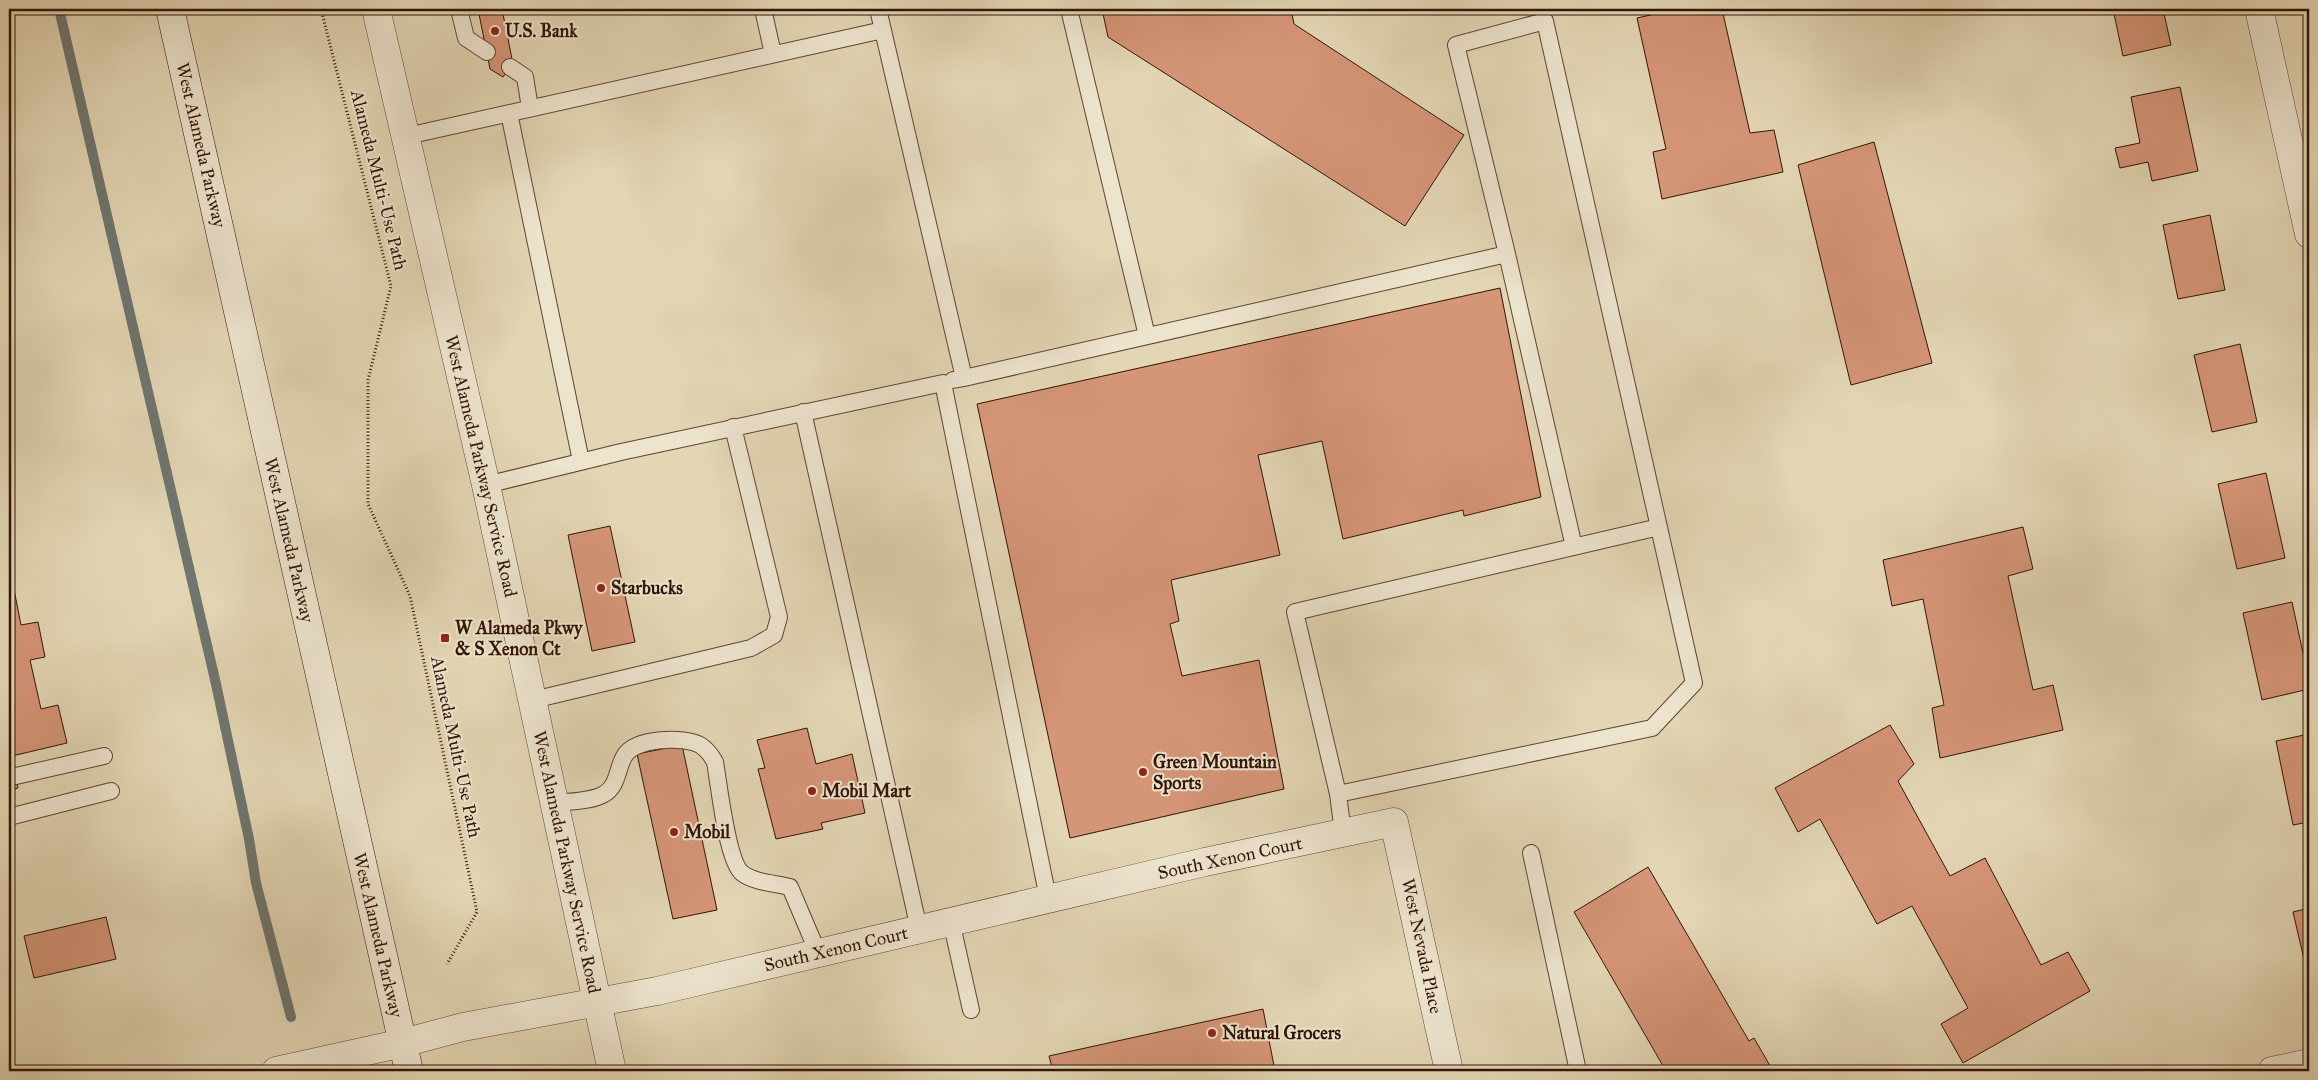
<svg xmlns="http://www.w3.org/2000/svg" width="2318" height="1080" font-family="'IM FELL Great Primer',serif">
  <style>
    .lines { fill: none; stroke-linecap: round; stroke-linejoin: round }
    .stream { stroke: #6e766f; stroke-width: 10 }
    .building { fill: #d59577; stroke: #321407 }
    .service-casing { stroke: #5e4432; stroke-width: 18 }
    .minor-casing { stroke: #5e4432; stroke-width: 29 }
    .secondary-casing { stroke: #321407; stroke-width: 29 }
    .path { stroke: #321407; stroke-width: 3; stroke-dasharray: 1 2.5; stroke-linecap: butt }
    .service { stroke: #ede4ce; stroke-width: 16 }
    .minor { stroke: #ede4ce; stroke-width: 28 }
    .secondary { stroke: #ede4ce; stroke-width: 28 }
    .poi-dot { fill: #8f2418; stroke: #ede4ce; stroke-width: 2 }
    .labels { text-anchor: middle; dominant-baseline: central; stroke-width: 4; stroke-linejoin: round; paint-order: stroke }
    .poi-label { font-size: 18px; font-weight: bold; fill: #321407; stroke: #ede4ce; text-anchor: start }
    .street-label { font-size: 18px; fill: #321407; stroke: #ede4ce }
  </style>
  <rect width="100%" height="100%" fill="#e3d6b4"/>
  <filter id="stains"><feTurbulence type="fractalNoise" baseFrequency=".004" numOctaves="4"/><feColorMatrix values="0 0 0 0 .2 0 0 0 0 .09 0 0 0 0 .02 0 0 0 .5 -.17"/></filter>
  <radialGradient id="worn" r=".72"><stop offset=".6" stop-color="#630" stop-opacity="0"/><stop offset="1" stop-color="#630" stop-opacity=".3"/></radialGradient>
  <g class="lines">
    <path class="stream" d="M59 9 216 684 249 839 256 883 291 1017"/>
  </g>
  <path class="building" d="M478 9H502L513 64 503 77 490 69Z
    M1102 9H1291L1294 24 1464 135 1405 226 1108 37Z
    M1677 9H1722L1750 133 1774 130 1783 172 1662 199 1653 152 1666 149 1637 18Z
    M2113 9H2163L2171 45 2123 56Z
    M2180 87 2198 171 2152 181 2148 162 2120 168 2115 148 2140 143 2131 97Z
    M1874 142 1932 363 1851 385 1798 165Z
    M2210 215 2225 290 2178 299 2163 225Z
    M1500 288 1541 497 1464 516 1463 510 1343 539 1322 441 1258 455 1280 555 1171 580 1179 621 1170 624 1182 676 1259 660 1284 789 1070 838 977 404Z
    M2240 344 2257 422 2212 432 2194 355Z
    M2266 473 2285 558 2237 569 2218 484Z
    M610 526 635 642 592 651 568 535Z
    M2023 527 2033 569 2008 576 2033 690 2053 685 2063 730 1940 758 1932 708 1944 705 1923 599 1892 606 1883 560Z
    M9 564 21 625 38 622 45 657 30 660 41 709 58 705 67 743 12 756 18 788 9 791Z
    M2292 602 2309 681V689L2262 700 2243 613Z
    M1890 725 1914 764 1898 781 1950 876 1985 858 2041 965 2068 952 2090 991 1963 1063 1941 1024 1968 1008 1912 906 1877 924 1820 819 1798 832 1775 788Z
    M807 728 816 764 852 754 865 813 821 823 823 829 776 839 758 769 765 768 757 740Z
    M2309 734V822L2293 825 2276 741Z
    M682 745 717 910 673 919 637 754Z
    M1648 867 1749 1041 1754 1038 1773 1071H1666L1574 912Z
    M2309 908V967L2306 968 2293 912Z
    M106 917 116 959 34 978 24 936Z
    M1263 1009 1275 1071H1053L1049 1056Z"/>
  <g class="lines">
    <g class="service-casing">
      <path id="service" d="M459 9 466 38 487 52
        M763 9 773 54
        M878 9 964 378 953 380
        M1069 9 1147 336
        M510 67 525 77 530 108
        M509 113 581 461
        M407 136 883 30
        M1507 254 1574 547
        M964 378 1507 254 1456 45 1545 21 1694 683 1652 728 1338 794 1343 833
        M803 412 919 929
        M486 485 621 452 943 383 1048 898
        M533 700 751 648 774 635 779 617 733 427
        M16 776 104 756
        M1338 794 1295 612 1659 527
        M555 803C569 801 591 802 604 794 618 787 617 767 625 755 636 738 684 736 700 745 707 749 711 755 715 762 719 784 727 861 742 873 755 883 775 883 790 887L818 953
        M9 817 111 791
        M1531 853 1578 1071
        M951 921 971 1010"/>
    </g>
    <g class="minor-casing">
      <path id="minor" d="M376 9 486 485 612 1071
        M2259 9 2309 234
        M276 1071 403 1043 463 1027 657 991 1205 862 1394 822 1449 1071
        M2272 1071 2309 1063"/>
    </g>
    <g class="secondary-casing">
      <path id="secondary" d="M170 9 409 1071"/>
    </g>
    <path class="path" d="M321 9 391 286 368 380V504L410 596 477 912 447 964"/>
    <use href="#service" class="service"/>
    <use href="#minor" class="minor"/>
    <use href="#secondary" class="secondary"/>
  </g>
  <g class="poi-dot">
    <circle cx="495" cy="31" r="5"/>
    <circle cx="601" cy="588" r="5"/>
    <rect x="440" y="633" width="10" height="10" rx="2.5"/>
    <circle cx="1143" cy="772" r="5"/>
    <circle cx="812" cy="791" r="5"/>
    <circle cx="674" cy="832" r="5"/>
    <circle cx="1212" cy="1033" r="5"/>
  </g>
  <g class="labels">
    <g class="poi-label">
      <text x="505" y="31">U.S. Bank</text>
      <text x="611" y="588">Starbucks</text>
      <text x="455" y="628">W Alameda Pkwy<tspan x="455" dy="21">&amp; S Xenon Ct</tspan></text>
      <text x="1153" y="762">Green Mountain<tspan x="1153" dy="21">Sports</tspan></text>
      <text x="822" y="791">Mobil Mart</text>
      <text x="684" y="832">Mobil</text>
      <text x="1222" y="1033">Natural Grocers</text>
    </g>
    <g class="street-label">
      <text transform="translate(201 145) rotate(77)">West Alameda Parkway</text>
      <text transform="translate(379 180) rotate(76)">Alameda Multi-Use Path</text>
      <text transform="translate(481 466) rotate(77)">West Alameda Parkway Service Road</text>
      <text transform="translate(289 540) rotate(77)">West Alameda Parkway</text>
      <text transform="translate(456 747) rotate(78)">Alameda Multi-Use Path</text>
      <text transform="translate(1230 858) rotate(-12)">South Xenon Court</text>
      <text transform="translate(567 862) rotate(78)">West Alameda Parkway Service Road</text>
      <text transform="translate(378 935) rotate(77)">West Alameda Parkway</text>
      <text transform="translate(1422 946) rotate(78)">West Nevada Place</text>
      <text transform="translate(836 949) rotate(-13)">South Xenon Court</text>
    </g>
  </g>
  <rect width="2318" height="1080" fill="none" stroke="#e3d6b4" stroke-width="30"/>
  <rect x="10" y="10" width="2298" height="1060" fill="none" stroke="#321407" stroke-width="2.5"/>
  <rect x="15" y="15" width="2288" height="1050" fill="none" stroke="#321407"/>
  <rect width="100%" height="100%" filter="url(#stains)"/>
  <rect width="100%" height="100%" fill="url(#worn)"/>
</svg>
